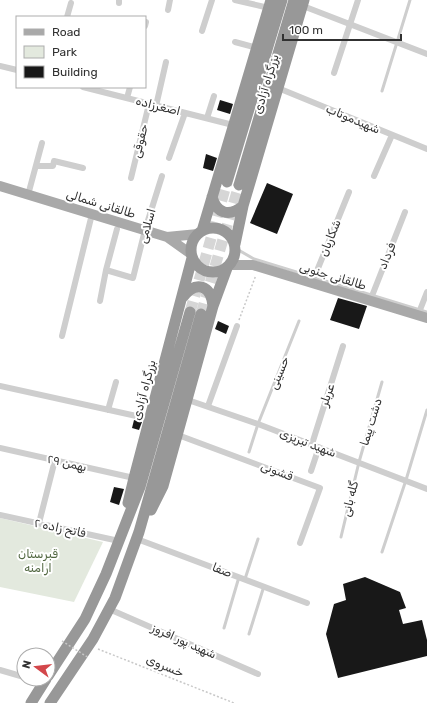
<svg xmlns="http://www.w3.org/2000/svg" width="427" height="703" font-family="Rubik,'Noto Naskh Arabic',sans-serif">
  <style>
    .green { fill: #e3e9de }
    .building { fill: #181818 }
    .lines { fill: none; stroke-linecap: round; stroke-linejoin: round }
    .highway-tunnel { stroke: #d6d6d6; stroke-width: 11; stroke-dasharray: 11 5.5; stroke-linecap: butt }
    .path { stroke: #c8c8c8; stroke-width: 1.5; stroke-dasharray: 2 2; stroke-linecap: butt }
    .lane { stroke: #cecece; stroke-width: 3 }
    .street { stroke: #cecece; stroke-width: 6 }
    .primary { stroke: #a9a9a9; stroke-width: 10 }
    .highway { stroke: #989898; stroke-width: 11 }
    .path-bridge { stroke: #c8c8c8; stroke-width: 1.5; stroke-dasharray: 2 2; stroke-linecap: butt }
    .labels { text-anchor: middle; dominant-baseline: central; stroke-width: 4; stroke-linejoin: round; paint-order: stroke }
    .street-label { font-size: 12px; fill: #313131; stroke: #fff }
    .park-label { font-size: 12px; fill: #526842; stroke: #fff }
  </style>
  <rect width="100%" height="100%" fill="#fff"/>
  <path class="green" d="M0 518 103 542 74 602 0 587Z"/>
  <path class="building" d="M220 100 233 104 230 114 217 110Z
    M206 154 217 158 213 171 203 168Z
    M267 183 293 194 277 234 250 223Z
    M338 298 367 306 359 329 330 320Z
    M218 321 229 326 226 334 215 329Z
    M134 420 142 422 139 430 132 428Z
    M114 487 124 489 119 505 110 502Z
    M365 577 400 592 406 608 399 610 403 624 422 620 427 640V656L338 678 326 634 334 604 346 600 343 584Z"/>
  <g class="lines">
    <path class="highway-tunnel" d="M190 312 227 182
      M201 314 239 185"/>
    <path class="path" d="M239 320 256 275
      M98 649 234 703"/>
    <path class="lane" d="M382 91 410 0
      M235 248 254 259 427 312
      M249 452 258 424 299 321
      M341 537 359 462 382 382
      M382 552 406 480 427 410
      M245 579 258 539
      M224 628 239 577
      M249 634 264 586"/>
    <path class="street" d="M235 0 269 8
      M119 3V0
      M303 6 427 54
      M168 10 170 0
      M67 17 71 3
      M145 26 146 22
      M202 31 212 0
      M235 42 257 48
      M0 66 17 70
      M334 73 358 0
      M83 87 233 125
      M278 88 427 149
      M127 98 130 87
      M156 106 166 62
      M207 118 214 96
      M169 158 185 113
      M36 166H53L54 161 83 168
      M374 176 392 135
      M131 178 149 104
      M28 195 42 143
      M106 270 133 278 145 230 162 176
      M312 283 349 192
      M100 301 106 270 117 229
      M370 301 405 212
      M418 315 427 292
      M62 336 92 214
      M0 386 150 419
      M188 400 258 424 427 489
      M208 406 237 326
      M108 410 116 382
      M178 435 320 488 300 543
      M312 444 343 346
      M0 448 134 478
      M311 471 319 447
      M0 515 119 541
      M39 523 55 460
      M137 539 307 603
      M109 609 258 674
      M0 670 24 677
      M30 679 44 683"/>
    <path class="primary" d="M0 186 167 237 191 254
      M167 237 198 234
      M230 265H253L427 318"/>
    <path class="highway" d="M227 182 282 0
      M239 185 294 0
      M212 197C217 214 229 217 243 206
      M191 250a22 22 0 1 1 44 0a22 22 0 1 1-44 0Z
      M202 231 271 0
      M235 244 243 206 304 0
      M183 297C196 280 211 285 213 306
      M128 503 134 478 192 258
      M151 510 163 486 213 306 227 268
      M48 676 85 619 106 574 140 487 190 312
      M31 703 46 679
      M50 703 93 639 115 598 139 532 201 314"/>
    <path class="path-bridge" d="M62 641 89 658"/>
  </g>
  <g class="labels">
    <g class="street-label">
      <text transform="translate(266 84) rotate(-73)">بزرگراه آزادی</text>
      <text transform="translate(158 106) rotate(14)">اصغرزاده</text>
      <text transform="translate(353 119) rotate(23)">شهیدموتاب</text>
      <text transform="translate(140 141) rotate(-76)">حقوقی</text>
      <text transform="translate(101 204) rotate(17)">طالقانی شمالی</text>
      <text transform="translate(147 226) rotate(-74)">اسلامی</text>
      <text transform="translate(330 238) rotate(-68)">شکاریان</text>
      <text transform="translate(387 256) rotate(-68)">فرداد</text>
      <text transform="translate(333 276) rotate(17)">طالقانی جنوبی</text>
      <text transform="translate(279 373) rotate(-68)">حسینی</text>
      <text transform="translate(144 390) rotate(-75)">بزرگراه آزادی</text>
      <text transform="translate(327 395) rotate(-72)">عربلر</text>
      <text transform="translate(371 422) rotate(-73)">دشت پیما</text>
      <text transform="translate(308 443) rotate(21)">شهید تبریزی</text>
      <text transform="translate(67 463) rotate(13)">۲۹ بهمن</text>
      <text transform="translate(277 471) rotate(21)">قشونی</text>
      <text transform="translate(350 499) rotate(-76)">گله بانی</text>
      <text transform="translate(60 528) rotate(12)">فاتح زاده ۲</text>
      <text transform="translate(222 570) rotate(21)">صفا</text>
      <text transform="translate(184 641) rotate(24)">شهید پور افروز</text>
      <text transform="translate(165 666) rotate(22)">خسروی</text>
    </g>
    <g class="park-label">
      <text x="38" y="554">قبرستان<tspan x="38" dy="14">ارامنه</tspan></text>
    </g>
  </g>
  <rect x="16" y="16" width="130" height="72" fill="#ffffff" stroke="#adadad"/>
  <rect x="24" y="29" width="20" height="6" fill="#a9a9a9" stroke="#adadad"/>
  <text x="52" y="36" font-size="12" fill="#313131">Road</text>
  <rect x="24" y="46" width="20" height="12" fill="#e3e9de" stroke="#adadad"/>
  <text x="52" y="56" font-size="12" fill="#313131">Park</text>
  <rect x="24" y="66" width="20" height="12" fill="#181818" stroke="#adadad"/>
  <text x="52" y="76" font-size="12" fill="#313131">Building</text>
  <g transform="translate(36 667) rotate(285)"><circle r="19" fill="#ffffff" stroke="#adadad"/>
  <path d="M0-3L7 15L0 10L-7 15Z" fill="#d3474b"/>
  <text y="-6" font-size="11" font-weight="bold" text-anchor="middle" fill="#313131">N</text>
  </g>
  <path d="M283 34v6h118v-6" fill="none" stroke="#313131" stroke-width="2"/>
  <text x="289" y="34" font-size="12" fill="#313131" stroke="#ffffff" stroke-width="3" paint-order="stroke">100 m</text>
</svg>
